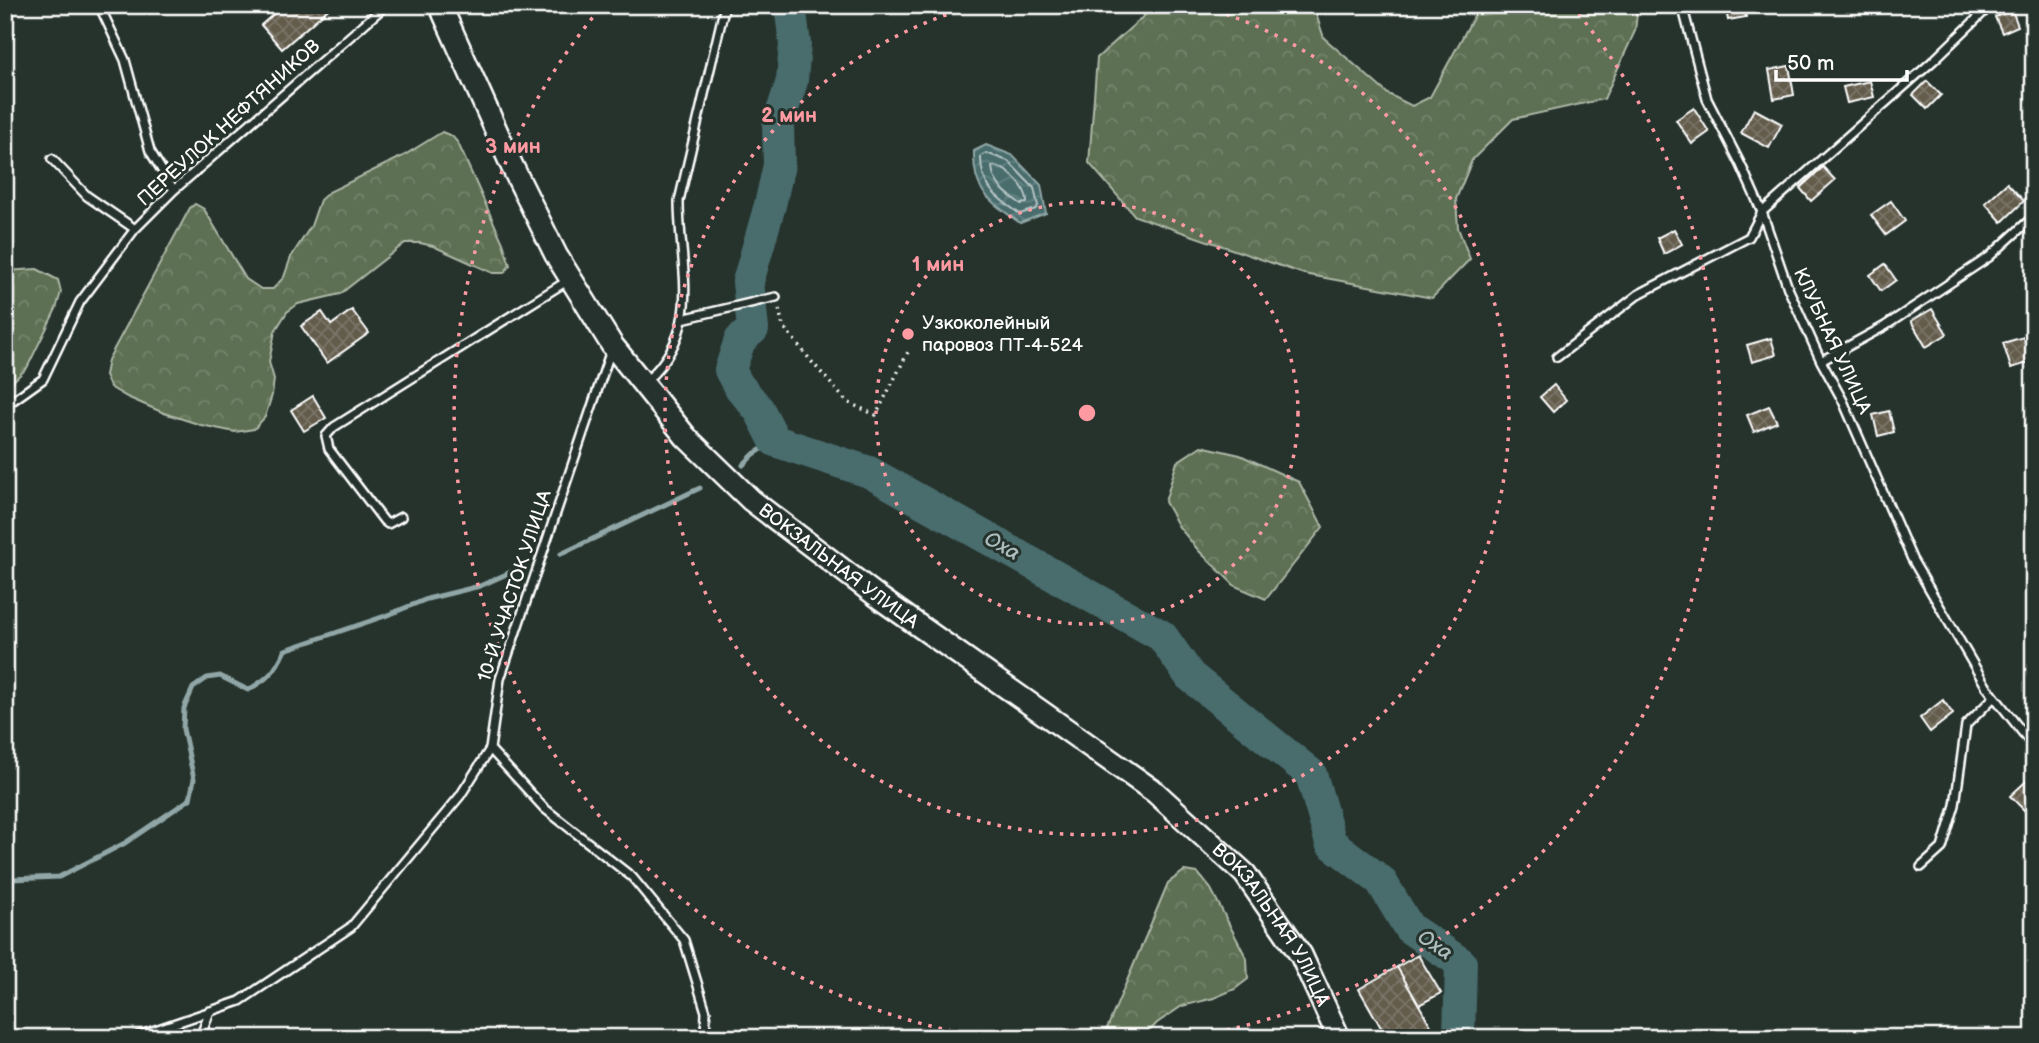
<svg xmlns="http://www.w3.org/2000/svg" width="2039" height="1043" font-family="'Balsamiq Sans',sans-serif">
  <style>
    .forest { fill: url(#forest-crowns); stroke: #aeb8a8; stroke-width: 2 }
    .water { fill: url(#water-waves); stroke: #91a7a7; stroke-width: 2 }
    .lines { fill: none; stroke-linecap: round; stroke-linejoin: round }
    .shore { stroke: #b6c4c5; stroke-width: 2 }
    .stream { stroke: #91a7a7; stroke-width: 5 }
    .river { stroke: #486c6d; stroke-width: 32 }
    .building { fill: url(#building-cross-hatch); stroke: #fff; stroke-width: 2 }
    .lane-casing { stroke: #fff; stroke-width: 12 }
    .secondary-casing { stroke: #fff; stroke-width: 26 }
    .path { stroke: #fff; stroke-width: 3.5; stroke-dasharray: 2 5; stroke-linecap: butt }
    .lane { stroke: #26332d; stroke-width: 7 }
    .secondary { stroke: #26332d; stroke-width: 21 }
    .ring { fill: none; stroke: #ff9aa2; stroke-width: 3.5; stroke-dasharray: 3.5 7 }
    .poi-dot { fill: #ff9aa2; stroke: #26332d; stroke-width: 2.5 }
    .labels { text-anchor: middle; dominant-baseline: central; stroke-width: 6; stroke-linejoin: round; paint-order: stroke }
    .street-label { font-size: 19px; fill: #fff; stroke: #26332d }
    .poi-label { font-size: 19px; fill: #fff; stroke: #26332d; text-anchor: start }
    .water-label { font-size: 21px; font-style: italic; fill: #adbdbd; stroke: #26332d }
    .centre { fill: #ff9aa2; stroke: #26332d; stroke-width: 3.5 }
    .ring-label { font-size: 21px; text-anchor: middle; font-weight: bold; fill: #ff9aa2; stroke: #26332d; stroke-width: 6; stroke-linejoin: round; paint-order: stroke }
  </style>
  <defs>
    <pattern id="forest-crowns" width="20" height="18" patternUnits="userSpaceOnUse" patternTransform="scale(1.75)"><rect width="20" height="18" fill="#5d7052"/><path d="M2 6a3 3 0 1 1 6 0M12 15a3 3 0 1 1 6 0" fill="none" stroke="#75856c"/></pattern>
    <pattern id="water-waves" width="16" height="10" patternUnits="userSpaceOnUse" patternTransform="scale(1.75)"><rect width="16" height="10" fill="#486c6d"/><path d="M0 5q4-4 8 0t8 0" fill="none" stroke="#638283"/></pattern>
    <pattern id="building-cross-hatch" width="8" height="8" patternUnits="userSpaceOnUse" patternTransform="scale(1.75)"><rect width="8" height="8" fill="#635c4c"/><path d="M0 0l8 8M0 8l8-8" fill="none" stroke="#7a7467"/></pattern>
  </defs>
  <rect width="100%" height="100%" fill="#26332d"/>
  <filter id="ink" filterUnits="userSpaceOnUse"><feTurbulence type="fractalNoise" baseFrequency=".0143" numOctaves="2"/><feDisplacementMap in="SourceGraphic" scale="14" xChannelSelector="R" yChannelSelector="G"/><feConvolveMatrix kernelMatrix="1 2 1 2 8 2 1 2 1" color-interpolation-filters="sRGB"/></filter>
  <g filter="url(#ink)">
    <path class="forest" d="M1156 5H1313L1324 38 1388 94 1412 106 1430 97 1480 5H1638L1635 31 1604 99 1513 119 1472 160 1456 199 1458 228 1470 259 1432 298 1304 274 1135 216 1089 163 1097 58Z
      M442 132 452 136 458 143 503 243 510 265 504 273H493L433 246 420 243H405L340 294 298 304 287 312 275 331 269 362 274 379 272 395 265 417 254 429 235 432 201 425 164 413 127 397 110 387 105 375 108 360 190 208 195 204 204 209 246 279 261 289H273L284 277 291 257 311 226 320 200 329 192 403 156Z
      M37 269 58 280 61 292 56 309 27 368 5 389V271Z
      M1201 446 1240 455 1299 482 1323 527 1266 599 1235 586 1199 551 1179 527 1165 502 1177 462Z
      M1184 871 1198 873 1211 889 1247 959 1248 979 1235 989 1214 998 1182 1006 1157 1023 1143 1038H1103L1168 883Z"/>
    <path class="water" d="M986 145 1012 155 1041 185 1046 213 1020 223C989 200 973 193 974 151Z"/>
    <g class="lines">
      <path class="shore" d="M986 153 1008 161 1034 188 1038 206 1036 209 1020 214C997 198 980 187 981 156Z
        M992 166C1007 166 1028 188 1027 203L1021 204C1007 194 993 185 992 166Z"/>
      <path class="stream" d="M743 465 754 454 775 441
        M561 554 700 488
        M5 883 12 879 59 877 125 843 190 799 194 779 183 729 184 708 193 688 207 678 220 676 248 690C269 678 275 672 285 650L385 616 427 599 480 586 511 572"/>
      <path class="river" d="M790 5 795 44 792 81 778 124 779 165 770 205 748 282 753 329 740 340 730 370 738 385 759 410 775 441 869 472 1162 636 1190 676 1311 774 1331 843 1381 881 1409 928 1461 963 1459 1038"/>
    </g>
    <path class="building" d="M284 5H333L282 49 261 25Z
      M1725 5H1744L1746 17 1728 20Z
      M2012 10 2018 26 2002 33 1995 17Z
      M1789 66 1794 95 1774 99 1769 70Z
      M1870 81 1874 97 1847 103 1843 87Z
      M1927 81 1941 95 1927 109 1913 95Z
      M1694 108 1709 132 1692 144 1676 120Z
      M1754 109 1782 124 1769 148 1741 133Z
      M1823 167 1835 180 1811 201 1800 188Z
      M2007 183 2024 201 2002 222 1985 203Z
      M1891 201 1905 221 1886 235 1871 215Z
      M1674 229 1682 244 1664 254 1657 238Z
      M1885 264 1896 280 1881 291 1870 275Z
      M1932 309 1947 334 1926 347 1911 321Z
      M352 310 369 333 327 363 301 326 322 312 331 325Z
      M2024 337 2031 362 2011 368 2003 343Z
      M1771 338 1776 355 1752 362 1747 345Z
      M1554 385 1566 400 1553 412 1540 397Z
      M313 396 326 418 304 431 291 410Z
      M1769 406 1777 422 1754 432 1747 415Z
      M1889 411 1894 432 1878 436 1873 415Z
      M1943 700 1953 714 1930 732 1920 718Z
      M2034 774V820L2010 796Z
      M1418 955 1441 993 1419 1005 1397 967Z
      M1397 967 1419 1005 1438 1038H1387L1359 989Z"/>
    <g class="lines">
      <g class="lane-casing">
        <path id="lane" d="M99 5 125 60 150 151 174 190
          M1991 5 1934 60 1762 212 1788 288 1821 361 1843 401 1912 559 1986 686 2034 747
          M52 159 87 196 135 229
          M682 319 776 297
          M1557 357 1639 294 1749 237 1762 212 1741 165 1707 99 1682 5
          M1821 361 1885 326 1989 257 2034 216
          M646 381C705 327 679 269 679 201L725 5
          M5 406 43 379 80 302 135 229 174 190 386 5
          M401 517 388 524 384 521 329 449 326 436 334 427 567 281
          M490 749 544 808 632 877 684 940 706 1012 705 1038
          M1921 867 1942 848 1955 805 1966 725 1994 697
          M132 1038 240 1001 351 927 460 796 490 749 500 679 611 350
          M200 1038 210 1011"/>
      </g>
      <g class="secondary-casing">
        <g id="secondary">
          <path id="s1" d="M440 5 512 166 556 255 612 345 686 437 751 500 881 599 1155 792 1245 874 1301 955 1339 1038"/>
        </g>
      </g>
      <path class="path" d="M779 309 783 326 812 362 847 402 876 415 909 350"/>
      <use href="#lane" class="lane"/>
      <use href="#secondary" class="secondary"/>
    </g>
  </g>
  <g class="ring">
    <circle cx="1087" cy="413" r="211"/>
    <path d="M1196 5A422 422 0 1 1 978 5"/>
    <path d="M983 1037A633 633 0 0 1 602 6M1572 6A633 633 0 0 1 1191 1037"/>
  </g>
  <circle class="poi-dot" cx="908" cy="334" r="7"/>
  <g class="labels">
    <g class="street-label">
      <text transform="translate(229 123) rotate(-42)">ПЕРЕУЛОК НЕФТЯНИКОВ</text>
      <text transform="translate(1832 341) rotate(65)">КЛУБНАЯ УЛИЦА</text>
      <text stroke="none"><textPath href="#s1" startOffset="700">ВОКЗАЛЬНАЯ УЛИЦА</textPath></text>
      <text transform="translate(515 586) rotate(-72)">10-Й УЧАСТОК УЛИЦА</text>
      <text stroke="none"><textPath href="#s1" startOffset="1267">ВОКЗАЛЬНАЯ УЛИЦА</textPath></text>
    </g>
    <g class="poi-label">
      <text x="922" y="323">Узкоколейный<tspan x="922" dy="22">паровоз ПТ-4-524</tspan></text>
    </g>
    <g class="water-label">
      <text transform="translate(1002 546) rotate(29)">Оха</text>
      <text transform="translate(1435 945) rotate(34)">Оха</text>
    </g>
  </g>
  <circle cx="1087" cy="413" r="10" class="centre"/>
  <g class="ring-label">
    <text x="789" y="122">2 мин</text>
    <text x="513" y="153">3 мин</text>
    <text x="938" y="271">1 мин</text>
  </g>
  <rect width="2039" height="1043" fill="none" stroke="#26332d" stroke-width="28"/>
  <rect x="14" y="14" width="2011" height="1015" fill="none" stroke="#fff" stroke-width="2.5" filter="url(#ink)"/>
  <path d="M1776 70v10h131v-10" fill="none" stroke="#ffffff" stroke-width="3.5"/>
  <text x="1787" y="70" font-size="21" fill="#ffffff" stroke="#26332d" stroke-width="5" paint-order="stroke">50 m</text>
</svg>
